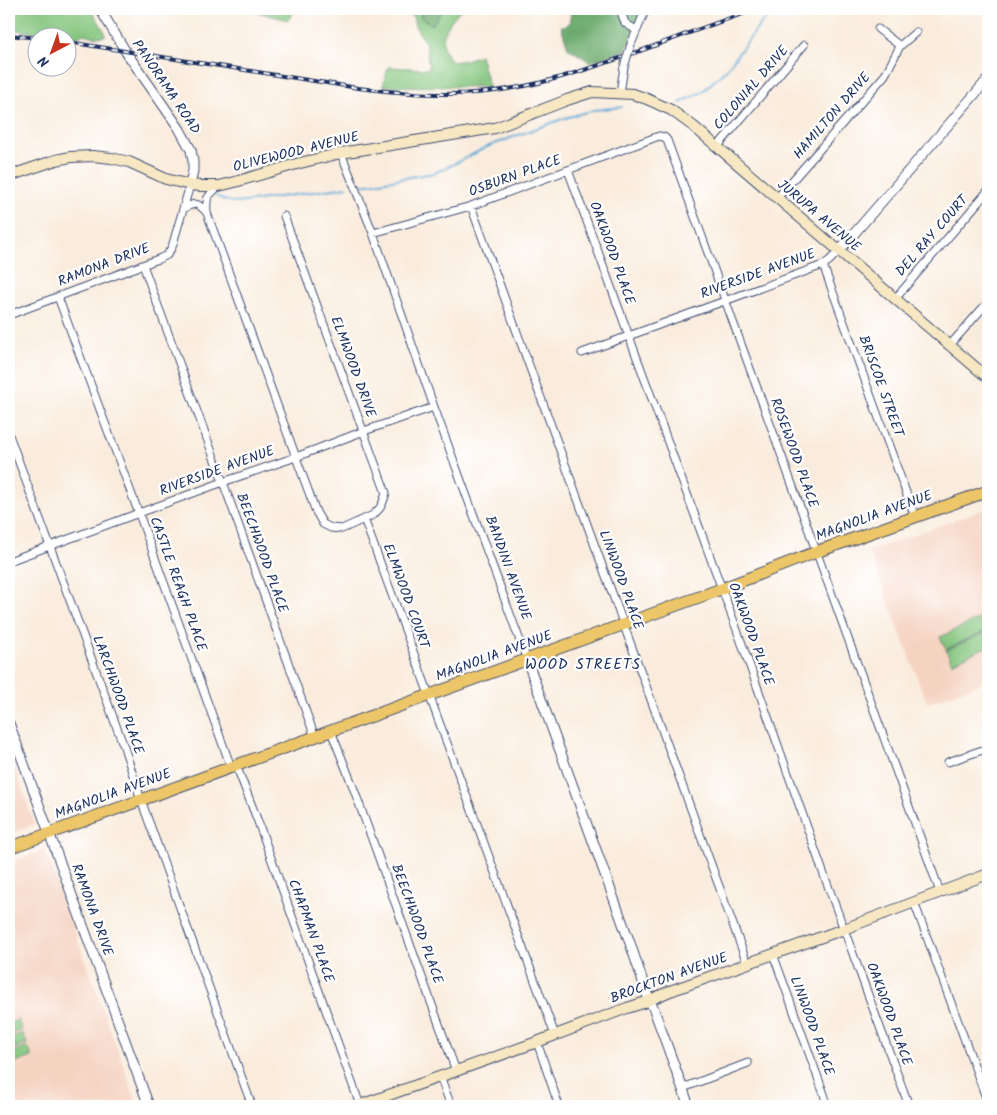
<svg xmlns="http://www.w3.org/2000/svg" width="997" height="1115" font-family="Kalam,sans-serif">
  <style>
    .built { fill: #f5d3c1 }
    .green { fill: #84c57d; stroke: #507a6e }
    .forest { fill: #6baa6c; stroke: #436c65 }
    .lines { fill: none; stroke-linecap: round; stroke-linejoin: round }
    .stream { stroke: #5eaad7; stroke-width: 2 }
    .minor-casing { stroke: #3c4b71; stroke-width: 9 }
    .tertiary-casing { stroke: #3c4b71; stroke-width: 11 }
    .secondary-casing { stroke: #3c4b71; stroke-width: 12 }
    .primary-casing { stroke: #3c4b71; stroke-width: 13 }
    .minor { stroke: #fff; stroke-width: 7 }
    .tertiary { stroke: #fff; stroke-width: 9 }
    .secondary { stroke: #f7e8c3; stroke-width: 10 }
    .primary { stroke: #ecc669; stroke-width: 11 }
    .rail-casing { stroke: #1b2f5e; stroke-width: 4 }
    .rail { stroke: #fff; stroke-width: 2; stroke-dasharray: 5.5; stroke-linecap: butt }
    .minor-bridge-casing { stroke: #3c4b71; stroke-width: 9; stroke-linecap: butt }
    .minor-bridge { stroke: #fff; stroke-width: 7 }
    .labels { text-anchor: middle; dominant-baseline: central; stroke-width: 4.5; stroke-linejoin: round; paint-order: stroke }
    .street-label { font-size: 14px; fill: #1b2f5e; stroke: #fff }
    .neighbourhood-label { font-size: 15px; letter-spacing: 1px; fill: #1b2f5e; stroke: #fff }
  </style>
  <rect width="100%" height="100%" fill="#fff"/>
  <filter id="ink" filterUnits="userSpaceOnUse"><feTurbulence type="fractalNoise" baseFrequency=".02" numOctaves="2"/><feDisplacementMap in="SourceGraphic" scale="10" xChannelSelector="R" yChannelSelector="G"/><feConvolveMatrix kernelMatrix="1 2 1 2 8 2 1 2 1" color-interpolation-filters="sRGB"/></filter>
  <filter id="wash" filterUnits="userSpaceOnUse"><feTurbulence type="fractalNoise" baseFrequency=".0096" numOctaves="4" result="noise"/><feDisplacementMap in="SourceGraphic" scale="20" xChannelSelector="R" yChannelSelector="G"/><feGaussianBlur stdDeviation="1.12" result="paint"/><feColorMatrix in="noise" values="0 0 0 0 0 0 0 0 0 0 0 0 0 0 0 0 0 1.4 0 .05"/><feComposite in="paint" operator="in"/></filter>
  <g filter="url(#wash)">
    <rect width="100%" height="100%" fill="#faecdd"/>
    <path class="built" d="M988 508V681L927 703 869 551Z
      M9 751 34 822 33 825 9 834Z
      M45 850 138 1106H9V863Z"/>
    <path class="green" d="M9 9H91L105 32V36L97 37 83 34 77 38 9 29Z
      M244 9H293L294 12 288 20Z
      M375 9H423L420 17 432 25C443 9 442 9 461 9 451 20 438 36 445 52 447 55 450 59 452 62L466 60 480 55 489 87 383 86 388 67 429 69 426 44 415 26 413 16Z
      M987 615 988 618V630L946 649 940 637Z
      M987 632 988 635V646L952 663 946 650Z
      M18 1020 22 1030 9 1035V1023Z
      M23 1033 27 1044 9 1051V1038Z
      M28 1047 32 1057 13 1064 9 1053Z"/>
    <path class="forest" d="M423 9H446L441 12 432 25 420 17Z
      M577 9H643L626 50 590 62 568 48 561 26H566L571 21 570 12Z"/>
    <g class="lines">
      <path class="stream" d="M680 103 702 92 725 71 772 9
        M362 185 434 173 446 168 489 146 565 118 594 110 622 107
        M216 196C223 201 230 202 238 203L347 187"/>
    </g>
  </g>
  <g filter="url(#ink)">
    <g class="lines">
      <g class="minor-casing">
        <path id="minor" d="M620 9 625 23 636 30
          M878 29 900 46
          M631 44 646 9
          M620 93 624 67
          M717 147 804 45
          M341 153 373 233 434 407 527 660
          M568 170 741 641 824 875 909 1106
          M219 186C207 197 206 196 207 213L316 512 323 524 331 528 342 529 373 515 380 508 383 502 386 493 284 216
          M777 198 885 75 900 46 916 32
          M471 206 747 963
          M183 209C195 202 198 202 207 213
          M373 233 471 206 659 136 664 137 667 140 940 892
          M143 265 223 482 315 737
          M823 265 915 517
          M58 297 139 514 231 767
          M895 299 988 191
          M9 315 161 258 167 255 172 247 190 185
          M950 345 988 302
          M582 353 823 265 829 261 839 251
          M9 435 124 747 141 800 252 1106
          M364 519 555 1035
          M9 561 223 482 296 457 364 431 434 407
          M331 731 352 784 456 1071
          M948 762 988 748
          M236 765 257 819 360 1105
          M914 902 988 1103
          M773 954 825 1097V1106
          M537 1042 559 1106
          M440 1076 451 1106
          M683 1088 748 1063"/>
      </g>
      <g class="tertiary-casing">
        <path id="tertiary" d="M100 9 126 52 179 128 191 150 193 161V171L190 185
          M839 251 988 79
          M527 660 630 943 649 1000 653 1007 689 1106
          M9 723 149 1106"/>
      </g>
      <g class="secondary-casing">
        <path id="secondary" d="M9 176 56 160 71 157 93 156 111 158 129 162 166 179 190 185 201 186H219L235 182 300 163 341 153 495 128 567 100 592 92 633 94 647 99 671 110 693 126 988 378
          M358 1106 537 1042 627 1008 643 1003 670 991 844 929 988 874"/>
      </g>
      <g class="primary-casing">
        <path id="primary" d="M9 848 721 589 816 552 988 491"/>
      </g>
      <use href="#minor" class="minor"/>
      <use href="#tertiary" class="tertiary"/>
      <use href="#secondary" class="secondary"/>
      <use href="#primary" class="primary"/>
      <g class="rail-casing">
        <path id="rail" d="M9 35 38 38
          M68 42 358 88C410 94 462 98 514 88 550 82 585 70 620 58 666 42 711 24 757 9"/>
      </g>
      <use href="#rail" class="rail"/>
      <g class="minor-bridge-casing">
        <path id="minor-bridge" d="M624 67 631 44"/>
      </g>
      <use href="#minor-bridge" class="minor-bridge"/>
    </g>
  </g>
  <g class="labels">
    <g class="street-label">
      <text transform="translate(166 87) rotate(56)">PANORAMA ROAD</text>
      <text transform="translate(751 88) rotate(-49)">COLONIAL DRIVE</text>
      <text transform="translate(832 116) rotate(-49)">HAMILTON DRIVE</text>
      <text transform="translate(296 152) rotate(-14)">OLIVEWOOD AVENUE</text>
      <text transform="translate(515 176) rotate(-20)">OSBURN PLACE</text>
      <text transform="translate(819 216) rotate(40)">JURUPA AVENUE</text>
      <text transform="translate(932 236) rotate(-49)">DEL RAY COURT</text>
      <text transform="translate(612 253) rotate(70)">OAKWOOD PLACE</text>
      <text transform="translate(104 265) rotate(-21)">RAMONA DRIVE</text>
      <text transform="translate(758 274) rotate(-20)">RIVERSIDE AVENUE</text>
      <text transform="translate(353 367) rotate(70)">ELMWOOD DRIVE</text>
      <text transform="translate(881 386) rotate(70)">BRISCOE STREET</text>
      <text transform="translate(794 453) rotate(70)">ROSEWOOD PLACE</text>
      <text transform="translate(217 471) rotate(-20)">RIVERSIDE AVENUE</text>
      <text transform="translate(874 516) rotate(-20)">MAGNOLIA AVENUE</text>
      <text transform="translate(262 553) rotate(70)">BEECHWOOD PLACE</text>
      <text transform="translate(508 568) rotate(70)">BANDINI AVENUE</text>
      <text transform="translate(621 580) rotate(70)">LINWOOD PLACE</text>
      <text transform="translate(178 584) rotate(70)">CASTLE REAGH PLACE</text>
      <text transform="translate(406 596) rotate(70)">ELMWOOD COURT</text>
      <text transform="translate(751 634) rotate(70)">OAKWOOD PLACE</text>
      <text transform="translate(494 656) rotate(-20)">MAGNOLIA AVENUE</text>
      <text transform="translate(118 695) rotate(70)">LARCHWOOD PLACE</text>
      <text transform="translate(113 794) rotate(-20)">MAGNOLIA AVENUE</text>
      <text transform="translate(92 910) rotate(70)">RAMONA DRIVE</text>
      <text transform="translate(417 924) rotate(70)">BEECHWOOD PLACE</text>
      <text transform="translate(311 931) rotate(70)">CHAPMAN PLACE</text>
      <text transform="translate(669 978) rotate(-20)">BROCKTON AVENUE</text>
      <text transform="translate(889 1014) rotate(70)">OAKWOOD PLACE</text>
      <text transform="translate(812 1026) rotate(70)">LINWOOD PLACE</text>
    </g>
    <g class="neighbourhood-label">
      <text x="583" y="665">WOOD STREETS</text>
    </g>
  </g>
  <rect width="997" height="1115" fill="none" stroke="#fff" stroke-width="30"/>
  <g transform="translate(52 52) rotate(221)"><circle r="24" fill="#ffffff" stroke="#a4acbf"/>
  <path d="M0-4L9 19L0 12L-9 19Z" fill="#c8321e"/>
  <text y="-8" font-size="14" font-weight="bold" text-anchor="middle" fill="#1b2f5e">N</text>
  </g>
</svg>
